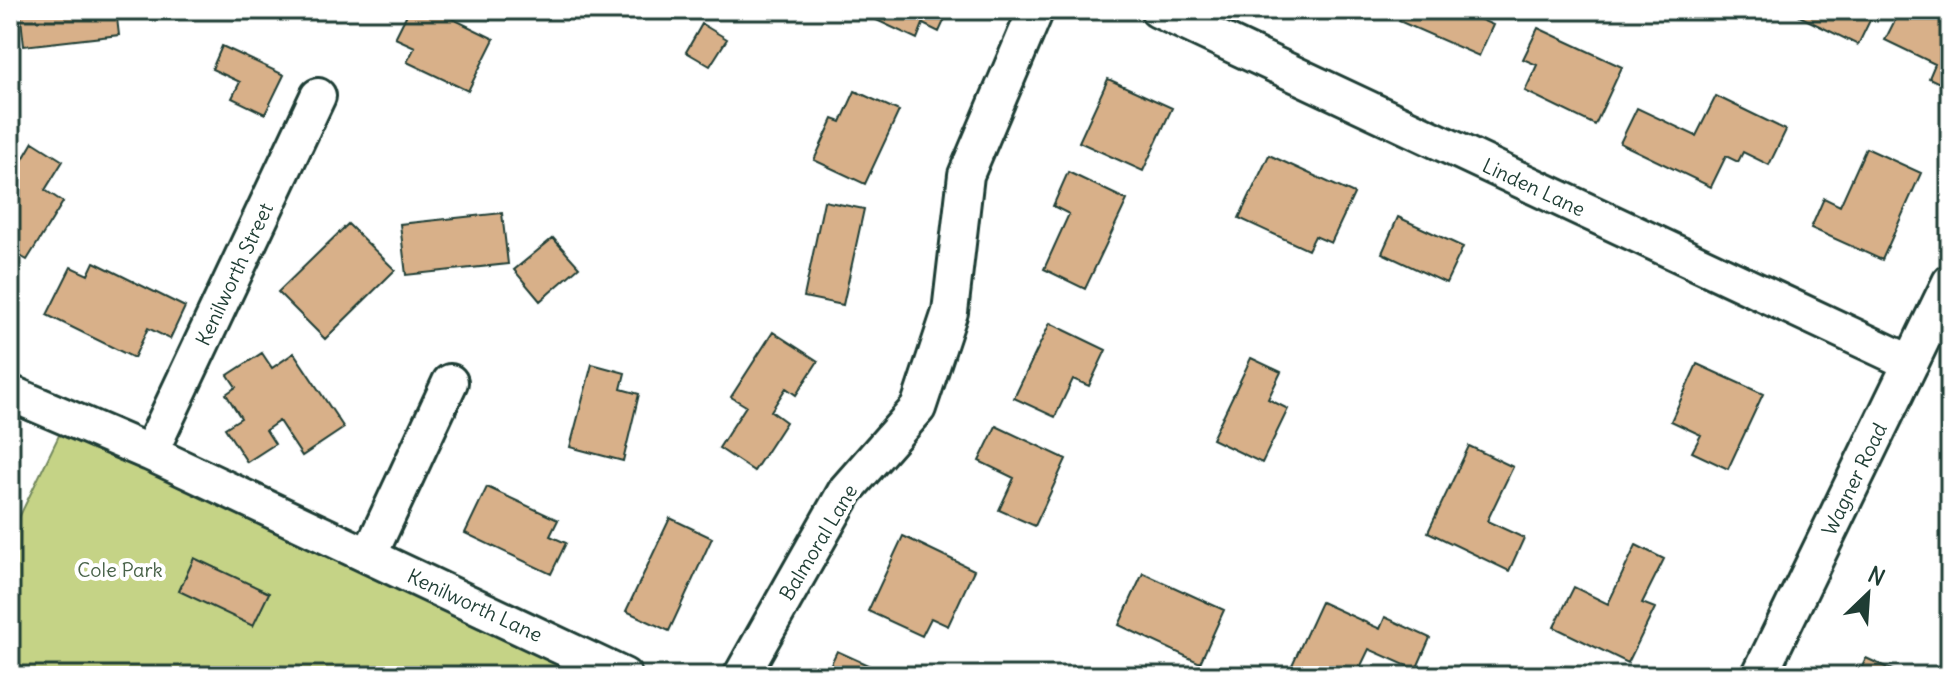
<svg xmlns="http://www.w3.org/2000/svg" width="1960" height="686" font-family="Delius,sans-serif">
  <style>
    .green { fill: #c5d386; stroke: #72885d; stroke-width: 2 }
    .building { fill: #d8b089; stroke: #1f3d34; stroke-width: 2 }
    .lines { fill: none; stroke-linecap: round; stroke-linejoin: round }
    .minor-casing { stroke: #1f3d34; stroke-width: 40 }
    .minor { stroke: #fff; stroke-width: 34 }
    .labels { text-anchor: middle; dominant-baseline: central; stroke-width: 8; stroke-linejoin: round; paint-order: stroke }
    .street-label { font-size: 20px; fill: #1f3d34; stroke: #fff }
    .park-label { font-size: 20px; fill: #486248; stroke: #fff }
  </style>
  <rect width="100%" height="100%" fill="#fff"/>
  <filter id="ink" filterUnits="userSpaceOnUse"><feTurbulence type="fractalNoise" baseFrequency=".0125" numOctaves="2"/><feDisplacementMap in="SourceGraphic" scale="16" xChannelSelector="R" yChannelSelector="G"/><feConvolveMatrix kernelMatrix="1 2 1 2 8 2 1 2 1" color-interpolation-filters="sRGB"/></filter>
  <g filter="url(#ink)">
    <path class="green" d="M65 423 590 676H10V536Z"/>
    <path class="building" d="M20 10H116L119 35 24 46Z
      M409 10H435L494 39 468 91 407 62 415 47 395 38Z
      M855 10H949L939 32 923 24 917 39Z
      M1404 10H1481L1477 18 1493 25 1479 56 1399 21Z
      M1795 10H1875L1858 45 1793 13Z
      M1900 10H1950V88L1929 78 1935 64 1885 40Z
      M702 24 727 39 710 66 686 52Z
      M1538 28 1622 67 1595 125 1525 91 1537 65 1523 59Z
      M222 46 284 75 265 114 232 98 240 82 212 69Z
      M1108 79 1172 108 1143 171 1079 142Z
      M855 91 899 111 865 184 814 160 833 119 841 122Z
      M1716 96 1786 130 1769 165 1743 152 1738 162 1726 156 1711 187 1620 143 1637 108 1696 136Z
      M33 142 63 161 45 190 63 202 27 260 10 250V163L15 154 23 159Z
      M1866 148 1921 173 1882 260 1811 228 1824 198 1840 206Z
      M1269 155 1354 194 1331 243 1315 236 1308 250 1239 218Z
      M1068 172 1127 200 1085 289 1044 269 1069 214 1053 206Z
      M824 201 864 209 843 305 804 297Z
      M502 213 508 264 406 275 400 224Z
      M1398 217 1463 247 1446 283 1382 253Z
      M348 224 395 270 325 339 278 292Z
      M553 238 579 267 540 301 514 270Z
      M94 262 185 307 170 339 148 328 134 358 47 315 71 267 88 275Z
      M1050 323 1106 350 1089 386 1073 379 1055 417 1014 398Z
      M773 332 818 361 796 395 786 388 771 411 786 422 754 471 719 448 746 406 731 397Z
      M262 353 272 368 294 353 344 428 302 456 279 421 266 430 275 444 247 462 225 428 241 418 226 394 236 387 228 375Z
      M1251 358 1281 372 1268 399 1288 409 1262 463 1212 439Z
      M592 364 625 373 621 389 639 394 623 461 570 447Z
      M1697 364 1763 394 1728 469 1692 452 1701 435 1671 421Z
      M996 426 1066 459 1035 526 999 510 1014 478 979 461Z
      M1469 446 1513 467 1487 521 1524 538 1509 571 1428 532Z
      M487 487 558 520 550 536 566 543 551 574 465 533Z
      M670 518 712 538 669 631 626 611Z
      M903 536 974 570 948 626 931 618 922 636 868 611Z
      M1636 545 1664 559 1642 603 1655 608 1628 663 1554 627 1574 587 1608 604Z
      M194 558 269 593 253 626 179 591Z
      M1143 573 1224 610 1200 663 1119 625Z
      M1321 602 1380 629 1385 617 1430 638 1416 670 1369 649 1356 676H1287Z
      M837 651 892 676H825Z
      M1866 658 1905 676H1858Z"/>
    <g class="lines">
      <g class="minor-casing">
        <path id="minor" d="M1158 10 1911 363
          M10 393 150 453 624 676
          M150 453 318 96
          M369 556 450 382
          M741 676 846 490 918 408 950 312 966 175 1036 10
          M1759 676 1950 282"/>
      </g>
      <use href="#minor" class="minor"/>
    </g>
  </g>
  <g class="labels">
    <g class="street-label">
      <text transform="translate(1534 187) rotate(25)">Linden Lane</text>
      <text transform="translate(234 274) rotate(-65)">Kenilworth Street</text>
      <text transform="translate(1854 479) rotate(-64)">Wagner Road</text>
      <text transform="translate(818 542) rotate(-59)">Balmoral Lane</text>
      <text transform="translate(475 605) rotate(25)">Kenilworth Lane</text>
    </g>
    <g class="park-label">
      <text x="120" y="569">Cole Park</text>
    </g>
  </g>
  <rect width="1960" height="686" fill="none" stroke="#fff" stroke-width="40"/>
  <rect x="20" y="20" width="1920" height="646" fill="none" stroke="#1f3d34" stroke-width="3" filter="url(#ink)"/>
  <g transform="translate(1868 594) rotate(25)" stroke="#ffffff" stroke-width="6" paint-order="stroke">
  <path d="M0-6L14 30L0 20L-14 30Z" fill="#1f3d34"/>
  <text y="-12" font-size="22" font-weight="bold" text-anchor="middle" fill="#1f3d34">N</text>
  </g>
</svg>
